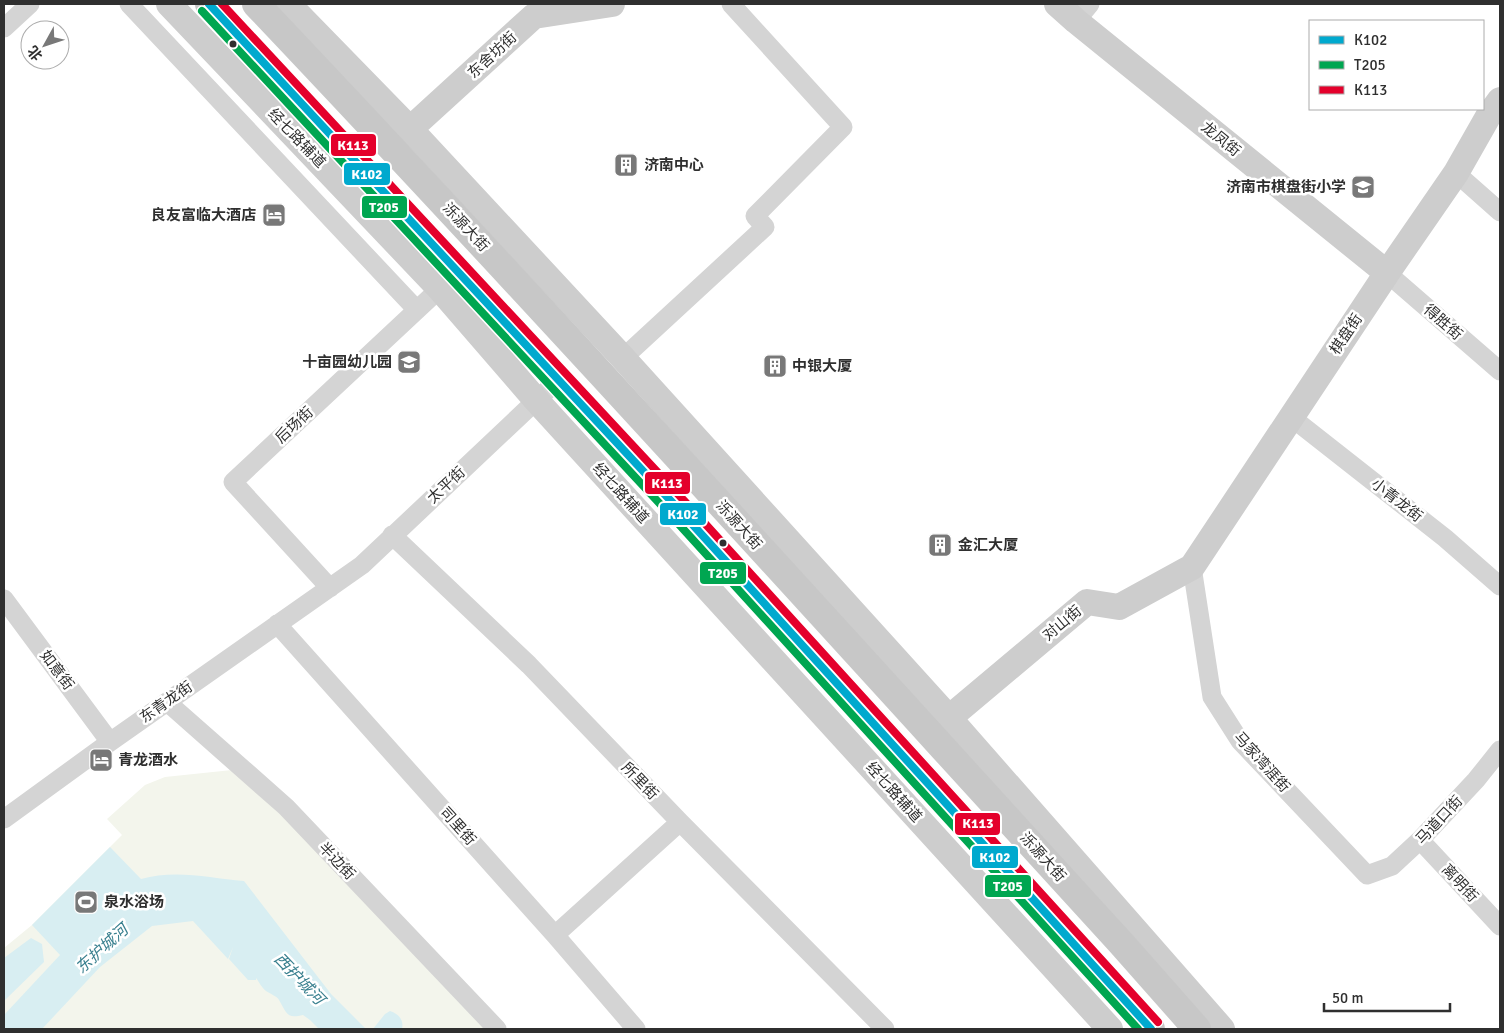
<svg xmlns="http://www.w3.org/2000/svg" width="1504" height="1033" font-family="Signika,'Noto Sans SC',sans-serif">
  <style>
    .green { fill: #f3f5ec }
    .water { fill: #d8eef2 }
    .lines { fill: none; stroke-linecap: round; stroke-linejoin: round }
    .street { stroke: #d4d4d4; stroke-width: 19 }
    .secondary { stroke: #cdcdcd; stroke-width: 26 }
    .primary { stroke: #c7c7c7; stroke-width: 28 }
    .bus-1-casing { stroke: #fff; stroke-width: 11 }
    .bus-2-casing { stroke: #fff; stroke-width: 11 }
    .bus-3-casing { stroke: #fff; stroke-width: 11 }
    .bus-1 { stroke: #00a9ce; stroke-width: 8 }
    .bus-2 { stroke: #00a651; stroke-width: 8 }
    .bus-3 { stroke: #e4002b; stroke-width: 8 }
    .bus-dot { fill: #2f2f2f; stroke: #fff; stroke-width: 2 }
    .labels { text-anchor: middle; dominant-baseline: central; stroke-width: 5; stroke-linejoin: round; paint-order: stroke }
    .street-label { font-size: 15px; fill: #2f2f2f; stroke: #fff }
    .poi-label { font-size: 15px; font-weight: bold; fill: #2f2f2f; stroke: #fff; text-anchor: start }
    .water-label { font-size: 16px; font-style: italic; fill: #387f8e; stroke: #fff }
    .line-badge { stroke: #fff; stroke-width: 2 }
    .badge-label { font-size: 14px; text-anchor: middle; font-weight: bold; fill: #fff }
  </style>
  <rect width="100%" height="100%" fill="#fff"/>
  <path class="green" d="M232 770 306 831 492 1029H4V948L32 925 122 835 107 819 145 785 165 777Z"/>
  <path class="water" d="M110 847 141 879C175 869 210 878 244 881L331 994 366 1029H319L310 1020 303 1015C286 1019 287 1013 279 1000 277 996 270 994 266 991 262 988 259 982 256 978V980H248L229 959 233 947 228 959 193 921 152 926 100 967 42 1029H4V1015L60 955 32 925Z
    M31 938 42 944 44 962 4 1001V958Z
    M390 1011C399 1014 404 1020 402 1029H373L385 1014Z"/>
  <g class="lines">
    <path class="street" d="M129 4 417 310
      M1076 21 1090 4
      M4 28 30 4
      M1456 173 1500 212
      M1387 273 1500 371
      M623 358 765 227 755 216 843 127 731 4
      M1291 417 1445 538 1500 586
      M392 535 529 665 680 822 885 1029
      M1192 567 1212 697 1240 741 1367 875 1392 866 1420 840 1476 780 1500 750
      M330 588 233 482 449 280
      M4 599 110 742
      M277 624 555 935 636 1029
      M167 702 286 807 497 1029
      M4 819 110 742 362 565 559 379
      M1420 840 1500 926
      M555 935 680 822"/>
    <path class="secondary" d="M169 4 440 289 536 400 1110 1029
      M288 4 411 130 623 358 949 718 1222 1029
      M1057 4 1076 21 1387 273
      M397 141 534 16 612 4
      M949 718 1087 602 1119 607 1192 567 1387 273 1456 173 1489 115 1500 100"/>
    <path class="primary" d="M209 4C526 342 841 683 1151 1029
      M256 4C549 313 834 629 1121 943L1197 1029"/>
    <g class="bus-1-casing">
      <path id="bus-1" d="M209 4 683 514 1151 1029"/>
    </g>
    <g class="bus-2-casing">
      <path id="bus-2" d="M202 11 675 520 1138 1029"/>
    </g>
    <g class="bus-3-casing">
      <path id="bus-3" d="M222 4 690 507 1158 1022"/>
    </g>
    <use href="#bus-1" class="bus-1"/>
    <use href="#bus-2" class="bus-2"/>
    <use href="#bus-3" class="bus-3"/>
  </g>
  <defs>
    <g id="building-square" transform="scale(1.25)"><rect x="-9" y="-9" width="18" height="18" rx="4" fill="#787878" stroke="#fff"/><path d="M-4-6H4V6H1V3H-1V6H-4ZM-2.5-4.3h1.7v1.8h-1.7ZM.8-4.3h1.7v1.8H.8ZM-2.5-1h1.7V.8h-1.7ZM.8-1h1.7V.8H.8Z" fill="#fff"/></g>
    <g id="school-square" transform="scale(1.25)"><rect x="-9" y="-9" width="18" height="18" rx="4" fill="#787878" stroke="#fff"/><path d="M0-5L7-2L0 1L-7-2ZM-4 1L0 2.5L4 1V4Q0 6-4 4Z" fill="#fff"/></g>
    <g id="hotel-square" transform="scale(1.25)"><rect x="-9" y="-9" width="18" height="18" rx="4" fill="#787878" stroke="#fff"/><path d="M-6-4.5h1.5V1H6V5H4.5V3h-9V5H-6ZM-4 0a1.8 1.8 0 1 1 3.6 0ZM.5 0V-2.5h3Q6-2.5 6 0Z" fill="#fff"/></g>
    <g id="stadium-square" transform="scale(1.25)"><rect x="-9" y="-9" width="18" height="18" rx="4" fill="#787878" stroke="#fff"/><path d="M0-5a6.5 5 0 1 0 0 10a6.5 5 0 1 0 0-10ZM-3.5-1.8h7v3.6h-7Z" fill="#fff"/></g>
  </defs>
  <g fill-rule="evenodd">
    <use href="#building-square" x="626" y="165"/>
    <use href="#school-square" x="1363" y="187"/>
    <use href="#hotel-square" x="274" y="215"/>
    <use href="#school-square" x="409" y="362"/>
    <use href="#building-square" x="775" y="366"/>
    <use href="#building-square" x="940" y="545"/>
    <use href="#hotel-square" x="101" y="760"/>
    <use href="#stadium-square" x="86" y="902"/>
  </g>
  <g class="bus-dot">
    <circle cx="233" cy="44" r="4.5"/>
    <circle cx="723" cy="543" r="4.5"/>
  </g>
  <g class="labels">
    <g class="street-label">
      <text transform="translate(492 55) rotate(-43)">东舍坊街</text>
      <text transform="translate(297 138) rotate(46)">经七路辅道</text>
      <text transform="translate(1221 139) rotate(39)">龙凤街</text>
      <text transform="translate(466 227) rotate(47)">泺源大街</text>
      <text transform="translate(1443 322) rotate(41)">得胜街</text>
      <text transform="translate(1346 334) rotate(-56)">棋盘街</text>
      <text transform="translate(294 425) rotate(-43)">后场街</text>
      <text transform="translate(446 485) rotate(-43)">太平街</text>
      <text transform="translate(621 493) rotate(48)">经七路辅道</text>
      <text transform="translate(1397 500) rotate(38)">小青龙街</text>
      <text transform="translate(739 525) rotate(48)">泺源大街</text>
      <text transform="translate(1062 623) rotate(-40)">对山街</text>
      <text transform="translate(57 670) rotate(53)">如意街</text>
      <text transform="translate(166 702) rotate(-35)">东青龙街</text>
      <text transform="translate(1262 762) rotate(48)">马家湾涯街</text>
      <text transform="translate(640 781) rotate(46)">所里街</text>
      <text transform="translate(894 792) rotate(48)">经七路辅道</text>
      <text transform="translate(1439 820) rotate(-47)">马道口街</text>
      <text transform="translate(458 826) rotate(48)">司里街</text>
      <text transform="translate(1043 857) rotate(48)">泺源大街</text>
      <text transform="translate(337 861) rotate(46)">半边街</text>
      <text transform="translate(1460 883) rotate(47)">离明街</text>
    </g>
    <g class="poi-label">
      <text x="644" y="165">济南中心</text>
      <text x="1346" y="187" text-anchor="end">济南市棋盘街小学</text>
      <text x="256" y="215" text-anchor="end">良友富临大酒店</text>
      <text x="392" y="362" text-anchor="end">十亩园幼儿园</text>
      <text x="792" y="366">中银大厦</text>
      <text x="958" y="545">金汇大厦</text>
      <text x="118" y="760">青龙酒水</text>
      <text x="104" y="902">泉水浴场</text>
    </g>
    <g class="water-label">
      <text transform="translate(102 949) rotate(-42)">东护城河</text>
      <text transform="translate(299 979) rotate(46)">西护城河</text>
    </g>
  </g>
  <g class="line-badge">
    <rect x="330" y="133" width="47" height="24" rx="5" fill="#e4002b"/>
    <rect x="343" y="162" width="48" height="24" rx="5" fill="#00a9ce"/>
    <rect x="361" y="195" width="47" height="24" rx="5" fill="#00a651"/>
    <rect x="644" y="471" width="47" height="24" rx="5" fill="#e4002b"/>
    <rect x="659" y="502" width="48" height="24" rx="5" fill="#00a9ce"/>
    <rect x="699" y="561" width="48" height="24" rx="5" fill="#00a651"/>
    <rect x="954" y="812" width="47" height="24" rx="5" fill="#e4002b"/>
    <rect x="971" y="845" width="48" height="24" rx="5" fill="#00a9ce"/>
    <rect x="984" y="874" width="48" height="24" rx="5" fill="#00a651"/>
  </g>
  <g class="badge-label">
    <text x="353" y="150">K113</text>
    <text x="367" y="179">K102</text>
    <text x="384" y="212">T205</text>
    <text x="667" y="488">K113</text>
    <text x="683" y="519">K102</text>
    <text x="723" y="578">T205</text>
    <text x="978" y="828">K113</text>
    <text x="995" y="862">K102</text>
    <text x="1008" y="891">T205</text>
  </g>
  <rect width="1504" height="1033" fill="none" stroke="#2f2f2f" stroke-width="10"/>
  <rect x="1309" y="20" width="175" height="90" fill="#ffffff" stroke="#acacac"/>
  <rect x="1319" y="36" width="25" height="8" fill="#00a9ce" stroke="#acacac"/>
  <text x="1354" y="45" font-size="15" fill="#2f2f2f">K102</text>
  <rect x="1319" y="61" width="25" height="8" fill="#00a651" stroke="#acacac"/>
  <text x="1354" y="70" font-size="15" fill="#2f2f2f">T205</text>
  <rect x="1319" y="86" width="25" height="8" fill="#e4002b" stroke="#acacac"/>
  <text x="1354" y="95" font-size="15" fill="#2f2f2f">K113</text>
  <g transform="translate(45 45) rotate(230)"><circle r="24" fill="#ffffff" stroke="#acacac"/>
  <path d="M0-4L9 19L0 12L-9 19Z" fill="#787878"/>
  <text y="-8" font-size="14" font-weight="bold" text-anchor="middle" fill="#2f2f2f">北</text>
  </g>
  <path d="M1324 1003v8h126v-8" fill="none" stroke="#2f2f2f" stroke-width="2.5"/>
  <text x="1332" y="1003" font-size="15" fill="#2f2f2f" stroke="#ffffff" stroke-width="4" paint-order="stroke">50 m</text>
</svg>
